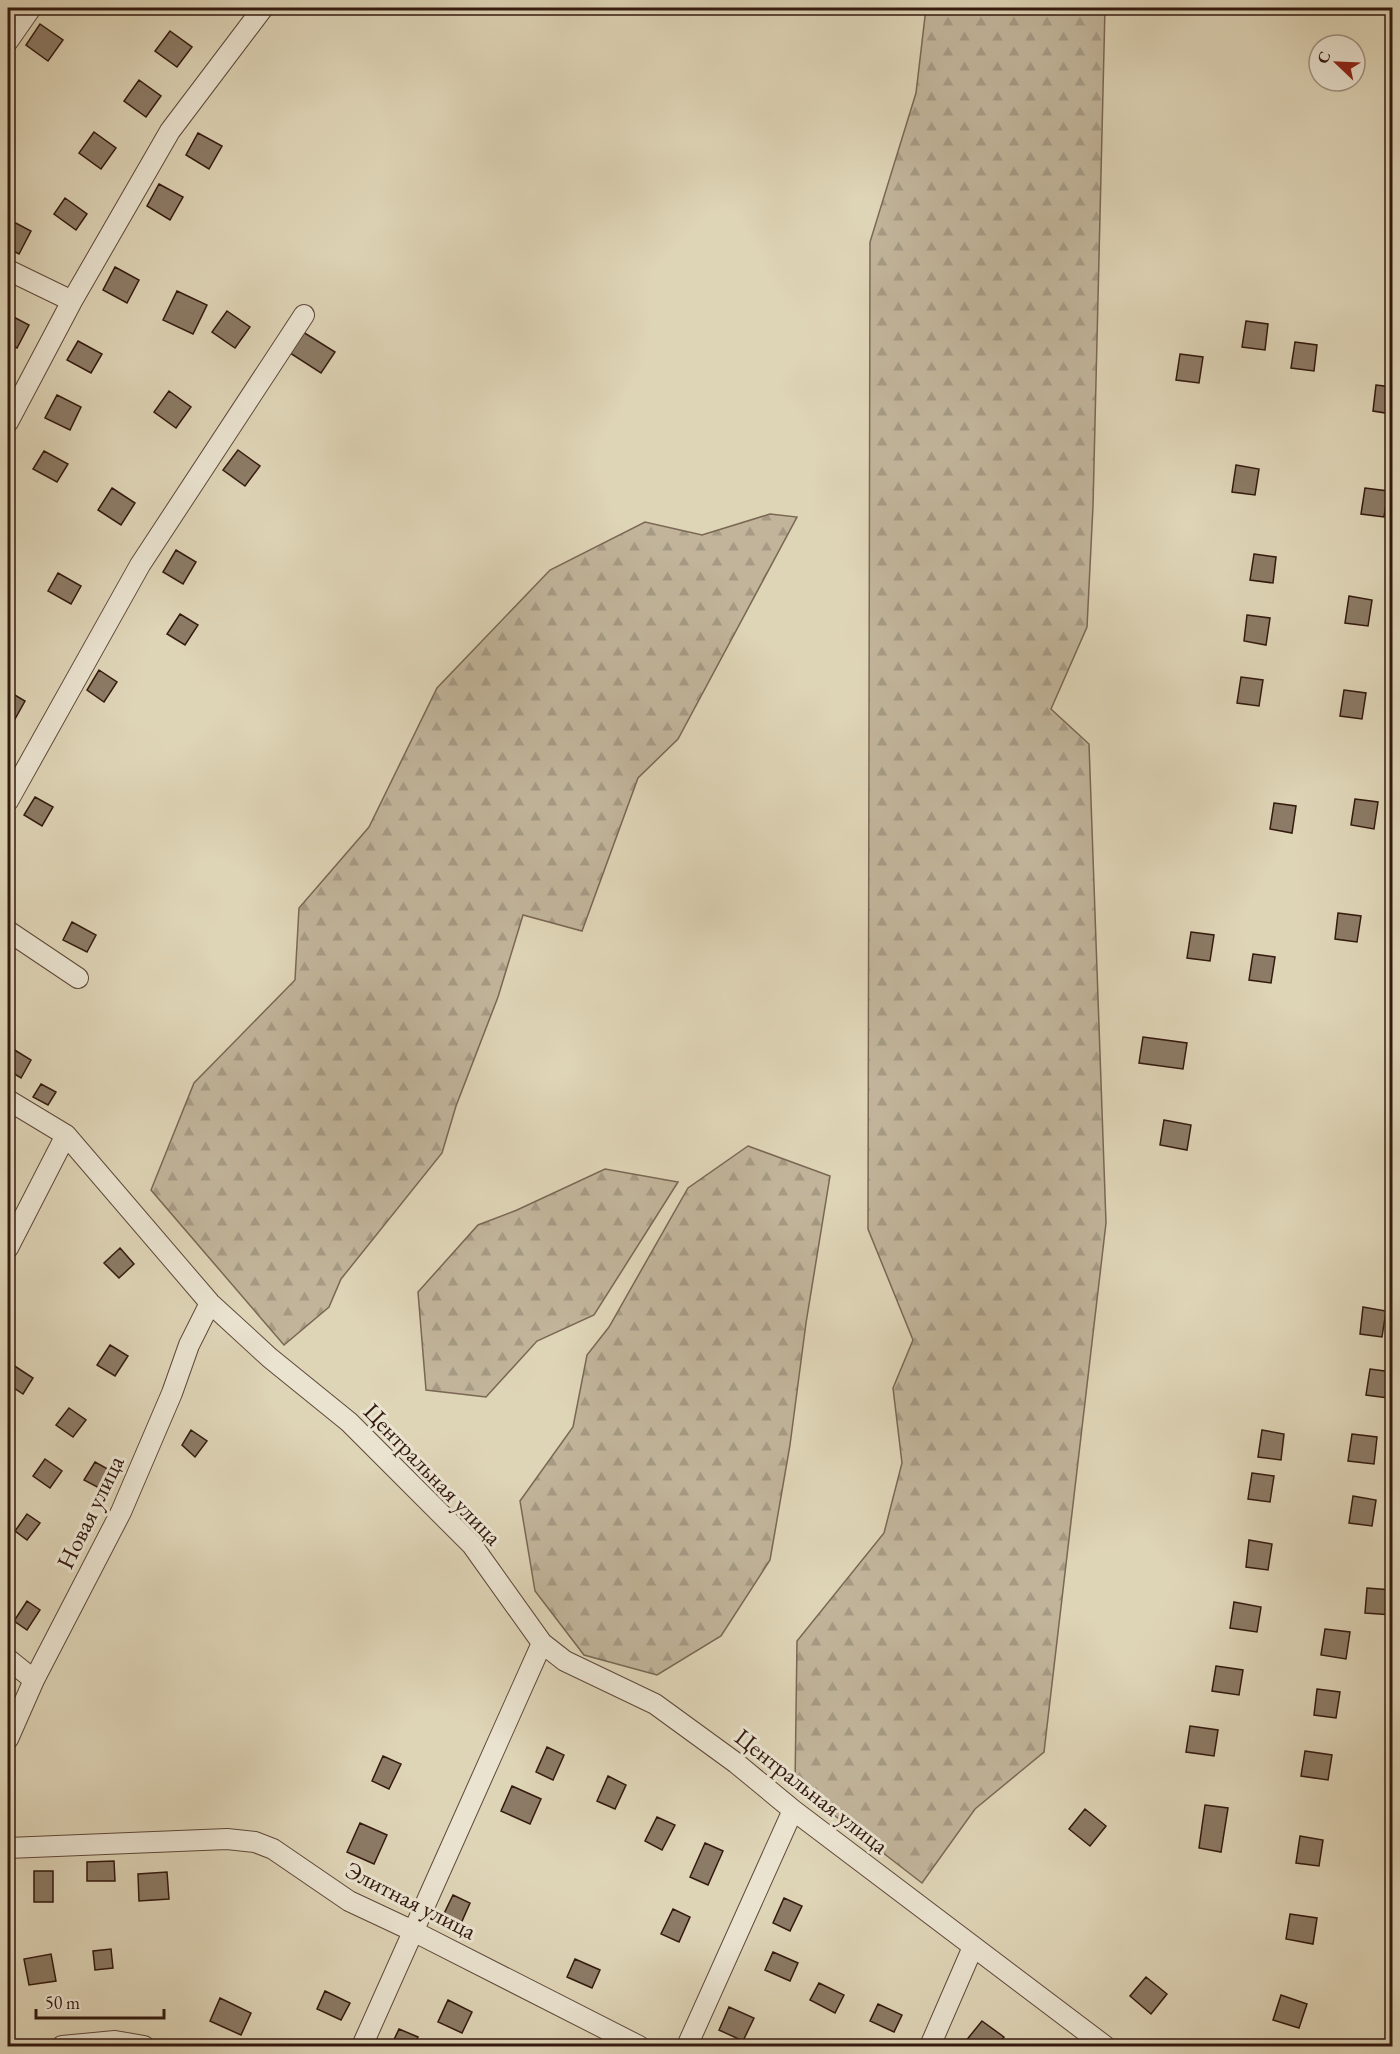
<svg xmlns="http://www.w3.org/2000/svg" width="1400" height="2054" font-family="'EB Garamond',serif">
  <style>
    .forest { fill: url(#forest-firs); stroke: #7a6754; stroke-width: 1.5 }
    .building { fill: #8c7b66; stroke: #341a0f; stroke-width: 1.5 }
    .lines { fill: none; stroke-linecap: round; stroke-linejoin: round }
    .minor-casing { stroke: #5e4839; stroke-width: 22 }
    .minor { stroke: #eae3d0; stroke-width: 20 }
    .labels { text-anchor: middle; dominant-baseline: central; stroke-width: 6; stroke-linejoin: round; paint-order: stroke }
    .street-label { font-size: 24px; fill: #341a0f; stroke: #eae3d0 }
  </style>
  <defs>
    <pattern id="forest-firs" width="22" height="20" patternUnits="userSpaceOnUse" patternTransform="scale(1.5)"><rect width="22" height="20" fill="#c1b49a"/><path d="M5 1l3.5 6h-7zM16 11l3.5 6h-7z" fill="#a69a84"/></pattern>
  </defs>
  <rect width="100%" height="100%" fill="#ded4b6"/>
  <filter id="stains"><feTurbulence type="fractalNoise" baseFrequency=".00333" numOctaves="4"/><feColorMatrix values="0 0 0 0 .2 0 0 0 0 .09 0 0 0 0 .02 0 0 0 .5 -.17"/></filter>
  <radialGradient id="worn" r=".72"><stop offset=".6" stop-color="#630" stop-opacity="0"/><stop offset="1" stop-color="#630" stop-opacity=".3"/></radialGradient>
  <path class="forest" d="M926 8H1105L1093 506 1087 627 1051 709 1089 744 1106 1223 1044 1752 975 1809 922 1883 795 1785 797 1641 884 1533 902 1463 893 1388 913 1340 868 1229 870 242 916 93Z
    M770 514 797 517 678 739 638 778 582 931 523 915 498 997 456 1106 442 1153 341 1279 329 1307 284 1345 151 1190 194 1083 295 980 299 908 369 827 437 688 550 570 645 522 702 535Z
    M748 1146 830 1176 806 1323 790 1445 770 1560 721 1636 657 1675 584 1655 535 1591 520 1501 573 1427 587 1355 609 1327 688 1188Z
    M605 1169 678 1182 594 1315 537 1341 486 1397 426 1390 418 1292 478 1225 517 1210Z"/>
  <path class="building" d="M40 24 63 40 48 61 26 45Z
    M170 31 192 47 177 67 155 51Z
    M139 80 161 96 146 117 124 101Z
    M94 132 116 148 101 169 79 153Z
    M198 133 222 146 209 169 186 155Z
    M159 184 183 197 170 220 147 206Z
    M65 198 87 214 76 230 54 214Z
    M8 219 31 231 19 254 8 248Z
    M115 267 139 280 127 303 103 290Z
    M177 291 207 305 193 334 163 320Z
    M227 311 250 327 235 348 212 332Z
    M8 314 29 325 17 348 8 343Z
    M1246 321 1268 324 1265 350 1242 347Z
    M303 332 335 352 321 373 290 353Z
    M78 341 102 354 91 373 67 360Z
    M1295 342 1317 345 1314 371 1291 368Z
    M1180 354 1203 357 1199 383 1176 380Z
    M1376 385 1392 387V414L1373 411Z
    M169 391 191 407 176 428 154 412Z
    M57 395 81 407 70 430 45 418Z
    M238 450 260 466 245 486 223 470Z
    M44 451 68 464 57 482 33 469Z
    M1236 465 1259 469 1255 495 1232 492Z
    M112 488 135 503 121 525 98 510Z
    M1365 488 1388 491 1384 517 1361 514Z
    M176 550 196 562 183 584 163 572Z
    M1254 554 1276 557 1273 583 1250 580Z
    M58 573 81 586 71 604 48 591Z
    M1349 596 1372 600 1368 626 1345 623Z
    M180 614 198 625 185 645 167 634Z
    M1247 615 1270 618 1266 645 1244 641Z
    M99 670 117 682 104 702 87 690Z
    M1241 677 1263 680 1259 706 1237 703Z
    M1344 690 1366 693 1362 719 1340 716Z
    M8 691 25 701 15 719 8 715Z
    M35 797 53 807 42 826 24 815Z
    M1355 799 1378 802 1374 829 1351 825Z
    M1274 803 1296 806 1292 833 1270 829Z
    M1338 913 1361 916 1357 942 1335 939Z
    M72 922 96 935 87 952 63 940Z
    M1191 932 1214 935 1210 961 1187 958Z
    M1253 954 1275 957 1271 983 1249 980Z
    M1143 1037 1187 1043 1183 1069 1139 1063Z
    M13 1049 31 1060 21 1078 8 1070V1059Z
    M41 1084 56 1092 48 1105 33 1097Z
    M1164 1120 1191 1125 1187 1150 1160 1145Z
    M120 1248 134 1264 119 1278 104 1263Z
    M1363 1307 1386 1311 1382 1337 1360 1334Z
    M110 1345 128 1356 115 1376 97 1365Z
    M10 1363 33 1378 23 1394 8 1384V1367Z
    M1370 1369 1392 1372 1388 1398 1366 1395Z
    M69 1408 86 1420 73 1437 56 1425Z
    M191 1430 207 1441 195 1457 182 1445Z
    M1262 1430 1284 1434 1281 1460 1258 1457Z
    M1352 1434 1377 1437 1374 1464 1348 1461Z
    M45 1459 62 1471 50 1488 33 1476Z
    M95 1462 113 1472 103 1490 84 1480Z
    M1252 1473 1274 1476 1270 1502 1248 1499Z
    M1353 1496 1376 1500 1372 1526 1349 1523Z
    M27 1514 40 1523 27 1540 15 1531Z
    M1249 1540 1272 1544 1268 1570 1246 1567Z
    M1367 1588 1392 1590V1615L1365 1613Z
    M27 1601 40 1610 27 1630 14 1621Z
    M1234 1602 1261 1607 1257 1632 1230 1628Z
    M1325 1629 1350 1632 1346 1659 1321 1655Z
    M1216 1666 1243 1670 1239 1695 1212 1691Z
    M1317 1689 1340 1692 1336 1718 1314 1715Z
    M1190 1726 1218 1730 1214 1756 1186 1752Z
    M547 1747 564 1755 553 1780 536 1772Z
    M1390 1750H1392V1777L1387 1776Z
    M1305 1751 1332 1755 1328 1780 1301 1776Z
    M383 1756 401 1764 389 1789 372 1781Z
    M608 1776 626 1785 615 1809 597 1801Z
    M512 1786 541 1799 530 1824 501 1811Z
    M1205 1805 1228 1808 1221 1852 1199 1848Z
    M1085 1809 1106 1826 1090 1846 1069 1829Z
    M657 1817 675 1825 662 1850 645 1841Z
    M360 1823 387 1835 374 1864 347 1852Z
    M1300 1836 1323 1840 1319 1866 1296 1863Z
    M705 1843 723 1851 708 1885 690 1877Z
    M114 1861 115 1881H87V1862Z
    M34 1871H53V1902H34Z
    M167 1872 169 1899 139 1901 138 1874Z
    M453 1895 470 1903 459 1928 441 1920Z
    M784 1898 802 1906 790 1931 773 1923Z
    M673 1909 690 1917 679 1942 661 1934Z
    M1290 1914 1317 1918 1313 1944 1286 1939Z
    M111 1949 113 1968 95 1970 93 1951Z
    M773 1952 798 1963 790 1981 765 1970Z
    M51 1954 56 1981 29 1985 24 1959Z
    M575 1959 600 1970 592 1988 567 1977Z
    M1146 1977 1167 1994 1151 2014 1130 1996Z
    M819 1983 844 1995 835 2013 810 2000Z
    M325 1991 350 2003 341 2020 317 2009Z
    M1281 1995 1307 2004 1299 2028 1273 2020Z
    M220 1998 251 2013 241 2035 210 2021Z
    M448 2000 472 2012 462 2033 438 2022Z
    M878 2004 902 2015 894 2032 870 2021Z
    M729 2007 754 2018 743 2041 719 2030Z
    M982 2021 1004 2037 996 2046H970L965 2042Z
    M399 2029 418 2037 414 2046H391Z"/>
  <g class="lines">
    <g class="minor-casing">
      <path id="minor" d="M8 41 31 8
        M8 270 72 301
        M8 422 72 301 170 131 263 8
        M8 801 140 565 304 315
        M8 931 78 978
        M8 1100 66 1135 210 1303 270 1358 349 1422 472 1545 542 1643 565 1661 655 1704 736 1763 793 1810 1105 2046
        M8 1248 66 1135
        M8 1659 34 1680
        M8 1739 34 1680 121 1512 172 1393 189 1345 210 1303
        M8 1848 227 1839 255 1842 273 1849 349 1901 413 1931 639 2046
        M62 2046 115 2041 144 2046
        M362 2046 542 1643
        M687 2046 793 1810
        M930 2046 973 1947"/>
    </g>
    <use href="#minor" class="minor"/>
  </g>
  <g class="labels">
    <g class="street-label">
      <text transform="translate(433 1474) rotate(46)">Центральная улица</text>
      <text transform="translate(90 1512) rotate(-64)">Новая улица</text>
      <text transform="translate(812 1791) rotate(38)">Центральная улица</text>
      <text transform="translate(411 1900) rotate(27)">Элитная улица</text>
    </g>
  </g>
  <rect width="1400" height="2054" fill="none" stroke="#ded4b6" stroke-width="30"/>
  <rect x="9" y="9" width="1382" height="2036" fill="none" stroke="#341a0f" stroke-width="3"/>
  <rect x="15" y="15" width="1370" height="2024" fill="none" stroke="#341a0f" stroke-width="1.5"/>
  <g transform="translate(1337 63) rotate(293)"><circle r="28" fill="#eae3d0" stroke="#a19383" stroke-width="1.5"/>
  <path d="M0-4.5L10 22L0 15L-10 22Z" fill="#8f2418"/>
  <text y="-9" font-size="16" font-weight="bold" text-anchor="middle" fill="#341a0f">С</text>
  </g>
  <path d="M36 2009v9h128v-9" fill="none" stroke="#341a0f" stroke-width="3"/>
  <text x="45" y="2009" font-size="18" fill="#341a0f" stroke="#eae3d0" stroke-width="4.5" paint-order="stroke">50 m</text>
  <rect width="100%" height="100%" filter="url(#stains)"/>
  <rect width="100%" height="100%" fill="url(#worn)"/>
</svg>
